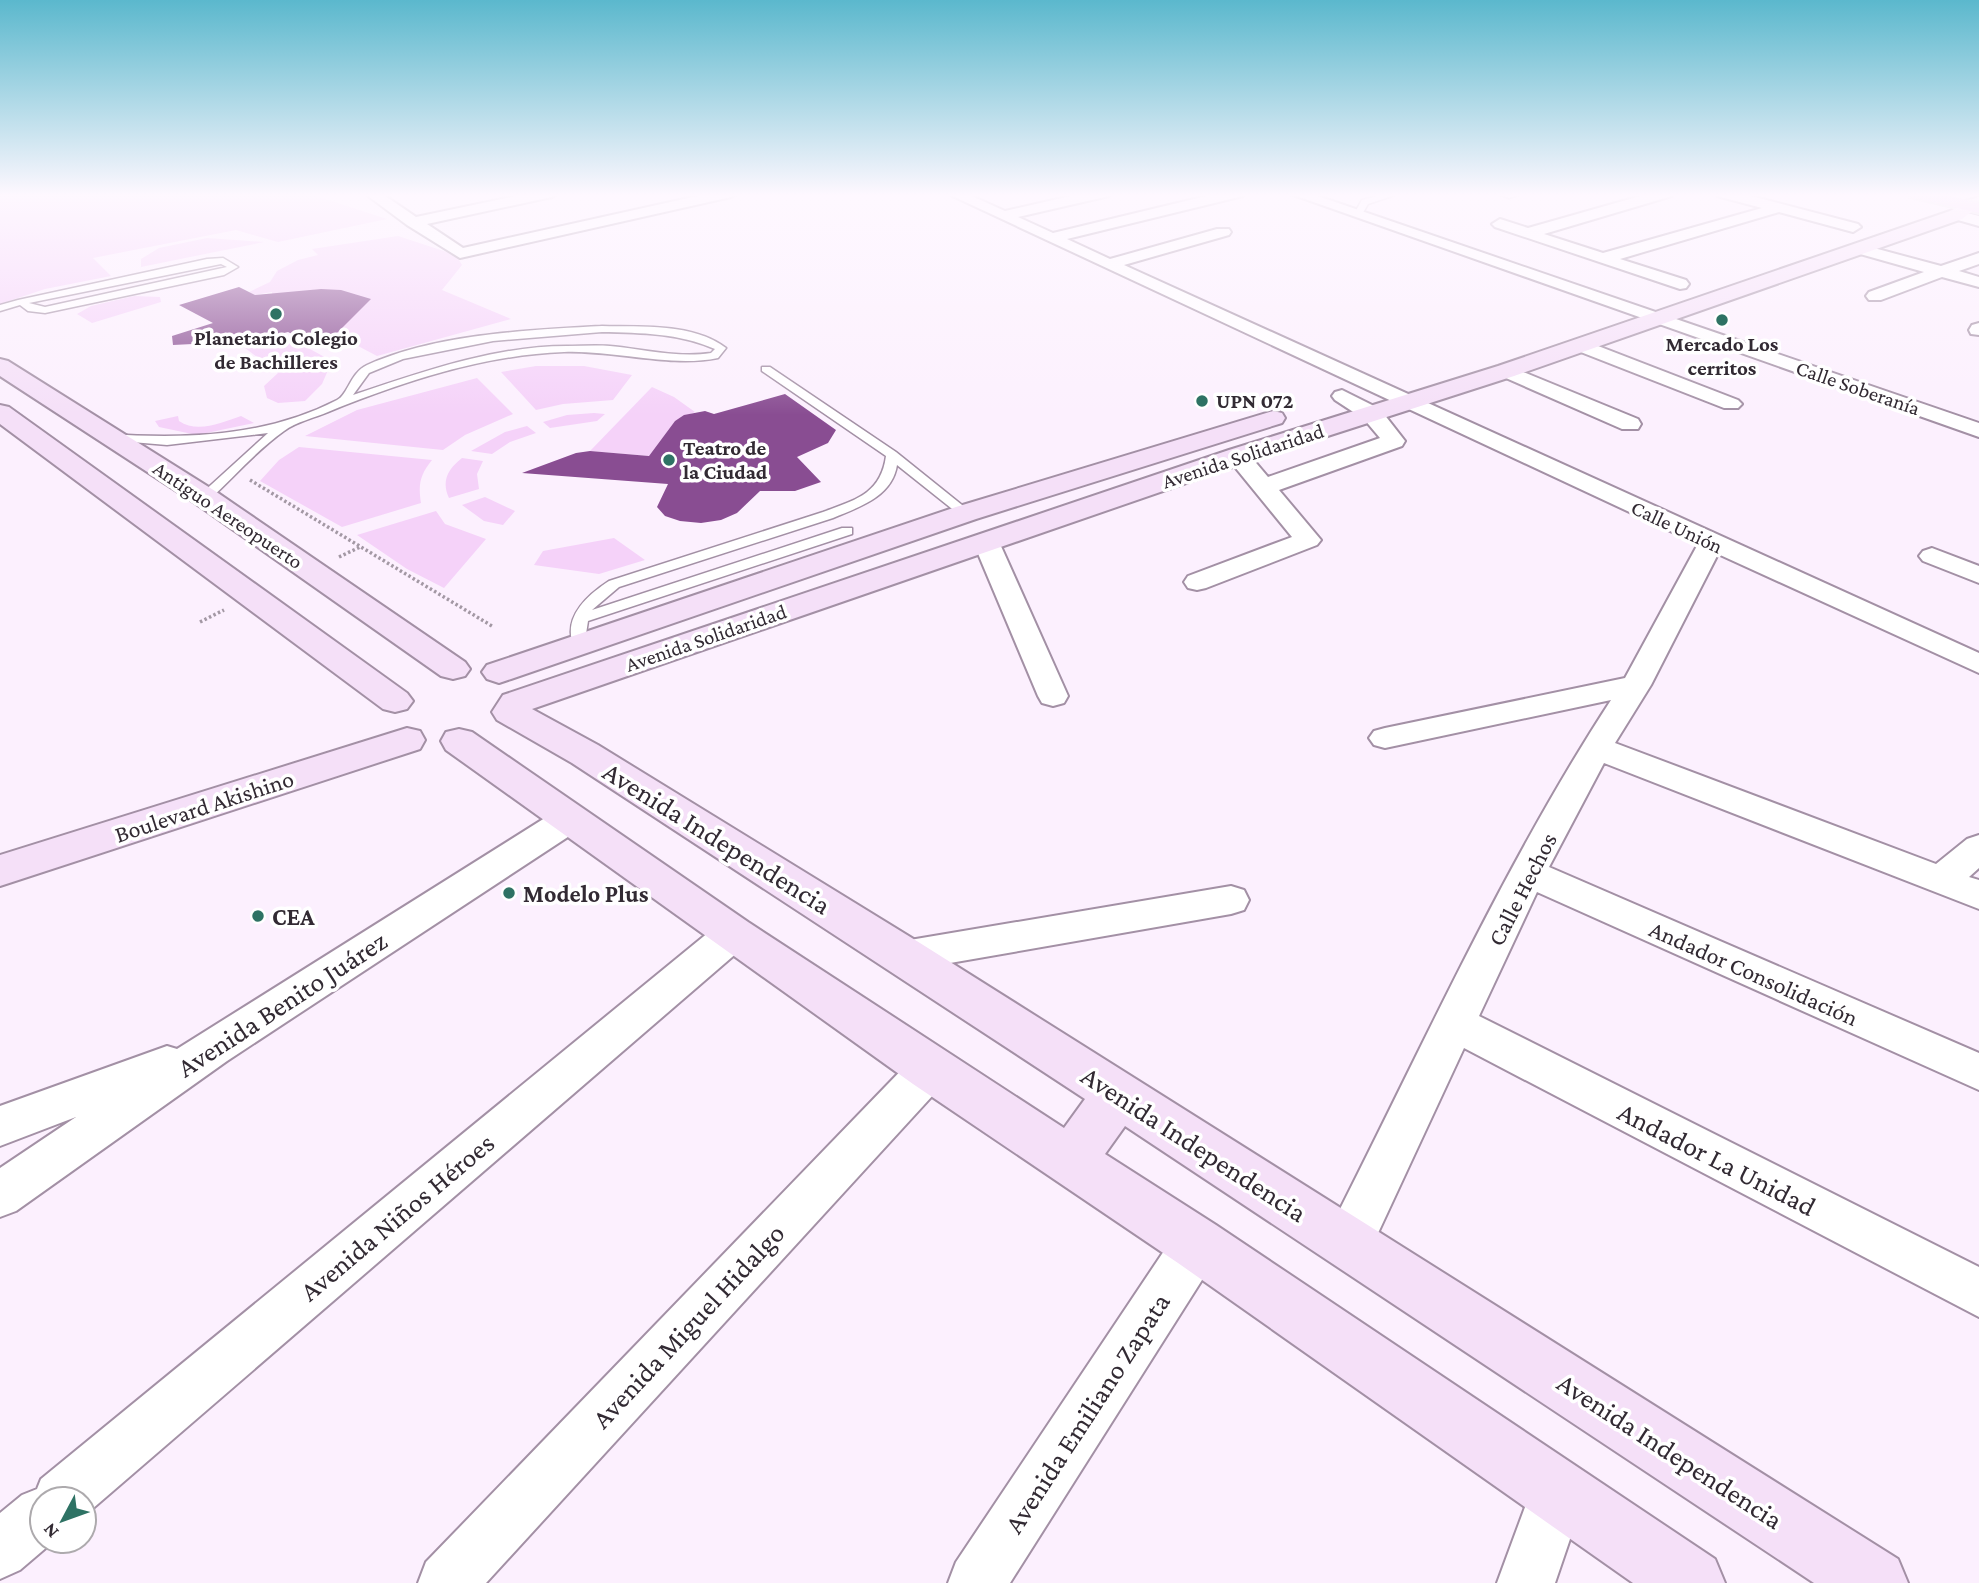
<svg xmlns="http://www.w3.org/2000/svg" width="1979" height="1583" font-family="'Crimson Pro',serif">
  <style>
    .green { fill: #f5d2f9 }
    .building { fill: #894d92 }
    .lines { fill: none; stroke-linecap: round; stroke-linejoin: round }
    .lane-casing { stroke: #a390a5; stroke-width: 3 }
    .street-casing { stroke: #a390a5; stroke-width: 4 }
    .secondary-casing { stroke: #a390a5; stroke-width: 4 }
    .primary-casing { stroke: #dad9da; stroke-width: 4 }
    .path { stroke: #a398a4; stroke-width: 3.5; stroke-dasharray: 2.5 2.5; stroke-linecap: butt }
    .lane { fill: #fff; fill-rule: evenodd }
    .street { fill: #fff; fill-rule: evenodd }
    .secondary { fill: #f5e0f8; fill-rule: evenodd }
    .primary { fill: #ebc2f0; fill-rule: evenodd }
    .poi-dot { fill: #2e7264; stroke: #fff; stroke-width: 2.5 }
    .labels { text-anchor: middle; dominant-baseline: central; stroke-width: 7; stroke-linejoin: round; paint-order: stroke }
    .far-poi-label { font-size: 21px; font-weight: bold; fill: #322a33; stroke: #fff }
    .far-street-label { font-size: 21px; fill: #322a33; stroke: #fff }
    .street-label { font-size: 24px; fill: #322a33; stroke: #fff }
    .poi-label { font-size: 24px; font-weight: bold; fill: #322a33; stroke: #fff; text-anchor: start }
    .near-street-label { font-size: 28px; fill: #322a33; stroke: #fff }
  </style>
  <rect width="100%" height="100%" fill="#fcf0fe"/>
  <path class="green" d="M0 193H307L387 219 278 242 236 230 93 258 111 276 45 289 0 304Z
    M398 236 456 255 462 265 442 290 511 319 377 356 339 336 332 328 359 311 321 289 272 295V292L255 295 249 292 270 282 277 271 298 260 318 255 312 249Z
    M207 238 264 242 141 267V259L159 248Z
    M134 296 160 297 161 302 92 323 77 314 91 306Z
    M286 336 332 361 322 384 305 401 278 403 267 398 264 386 278 373 245 348Z
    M536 366H584L632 375 613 400 563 404 536 410 501 372Z
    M477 378 513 414 465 435 443 450 305 436 357 410Z
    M652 387 674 397 695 412 675 421 649 456 590 451Z
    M594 413 605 414 597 421 550 428 543 422 567 415Z
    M178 416 179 421C198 434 222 422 241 416L254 423 197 435 159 427 155 421Z
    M527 426 536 433 510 442 492 454 471 451 505 432Z
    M299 447 432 460C420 475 418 484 421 503L342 527 260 481 279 460Z
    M462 458 483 461 477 474 479 489 449 498C441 481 448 469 462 458Z
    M485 497 515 511 503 525 484 521 462 505Z
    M436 511 445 524 486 539 444 588 407 569 357 535Z
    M614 538 645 560 599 574 534 565 543 551Z"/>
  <path class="building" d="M239 287 255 295 321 289 341 290 371 299 332 338 314 345 288 332 252 341 173 345 172 336 213 323 179 305Z
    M785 394 836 430 828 443 797 457 821 482 795 491H760L737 513 721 520 701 523 680 521 665 516 657 507 668 484 522 473 576 453 590 451 649 456 675 421 684 415 705 411 714 414Z"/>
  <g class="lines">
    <g class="lane-casing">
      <path id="lane" d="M1388 193H1401L1368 204 1361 216 1354 214 1362 200Z
        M1496 193H1523L1509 198Z
        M207 259 223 258 238 267 224 275 45 313 28 311 20 305 0 311V305L18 300ZM221 264 227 267 45 307 29 303Z
        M602 326C641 327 694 323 726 348L718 358C671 368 614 350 564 352 483 355 402 382 328 412 314 418 296 422 284 431 257 450 234 477 209 500L205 501 199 497 201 494 268 433 167 445 108 440 102 437 108 434C186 439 265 437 337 400 348 395 350 373 367 365 436 334 527 330 602 326ZM602 332C642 333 678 333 715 349L711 353C677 358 643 349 610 346 596 345 581 346 567 346 494 346 422 372 353 395L369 373 403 359 493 341Z
        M762 367H770L896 452 972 513 971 516H961L897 465C892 497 859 507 833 518L619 587 592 610 842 528H852V534L588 621 584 647H574C562 618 586 596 609 581L823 512C855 500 881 494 886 456L762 371Z"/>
    </g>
    <g class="street-casing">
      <path id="street" d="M364 193H381L416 217 530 193H559L552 197 427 224 463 248 711 193H738L731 197 460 258 407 225Z
        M946 193H965L1005 211 1084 193H1111L1109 196 1018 217 1053 233 1219 193H1245L1243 196 1067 239 1110 259 1217 229H1229L1231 232 1229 235 1124 265 1979 653V673L1718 554 1651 685 1615 743 1936 864 1967 839 1979 835V868L1969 877 1979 880V909L1604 763 1549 867 1979 1053V1090L1537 892 1479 1016 1979 1267V1317L1464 1048 1365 1261 1348 1268 1331 1261 1324 1244 1331 1227C1420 1052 1504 864 1611 700L1385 748 1374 745 1369 738 1374 731 1385 728 1625 678 1698 544Z
        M1288 193H1309L1979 423V437Z
        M1651 193H1674L1672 196 1544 234 1603 253 1762 208 1717 196 1715 193H1740L1858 224 1861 227 1853 232 1779 212 1620 259 1686 280 1689 284 1686 288 1680 289 1495 227 1492 224 1500 219 1528 228Z
        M1953 193H1978L1976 196 1944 204 1937 200Z
        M1956 210 1979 216V226L1951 218 1948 215 1951 212Z
        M1859 244 1941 266 1979 253V264L1959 271 1979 277V287L1942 277 1881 300H1869L1866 296 1869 292 1924 272 1853 252 1851 249 1853 246Z
        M1979 323V335L1971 334 1969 330 1972 325Z
        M1580 339 1738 400 1742 404 1738 408H1724L1573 349 1570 345Z
        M1506 365 1638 419 1641 424 1638 429H1622L1499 375 1496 371 1499 367Z
        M1342 390 1380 409 1405 441 1402 446 1279 490 1321 540 1317 545 1206 588 1197 590 1188 588 1184 582 1188 576 1292 537 1230 461 1227 456 1230 451H1246L1268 477 1380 438 1364 419 1335 400 1332 396 1335 392Z
        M987 536 996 539 1000 544 1068 696 1064 703 1053 706 1042 703 1038 696 974 544 978 539Z
        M1932 548 1979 566V583L1923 561 1919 556 1923 551Z
        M568 808 580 811 585 820 580 829 227 1061 16 1211 0 1217V1168L76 1117 0 1146V1106L167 1046 177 1049 556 811Z
        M1231 886 1244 890 1249 900 1244 910 1231 914 904 971 890 967 885 956 890 945 904 941Z
        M733 919 746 923 752 934 746 945 84 1516V1499H42V1541H54L20 1570 0 1579V1513L22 1495 37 1489 41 1479 720 923Z
        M930 1051 945 1056 951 1069 945 1082 486 1583H418L426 1562 915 1056Z
        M1197 1220 1214 1227 1221 1244 1214 1261 1010 1583H948L956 1562 1180 1227Z
        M1558 1464 1578 1472 1586 1492 1555 1583H1497L1538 1472Z"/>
    </g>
    <g class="secondary-casing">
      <path id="secondary" d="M1970 201 1979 206 1962 219 1514 376 1247 462 532 709 598 745 920 943 1898 1559 1908 1583H1814L1125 1126 1105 1154 1216 1225 1715 1559 1725 1583H1633L1178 1263 913 1084 446 750 441 741 446 732 459 729 472 732 748 922 1064 1128 1085 1099 572 763 497 720 492 712 503 695 1229 450 1498 366 1950 211Z
        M0 359 8 361 215 491 465 662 470 669 465 676 453 679 441 676 195 503 0 376Z
        M0 405 9 407 407 693 413 701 407 709 395 712 383 709 0 424Z
        M1273 411 1282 413 1285 418 1282 423 976 519 511 679 499 683 487 679 482 672 487 665 956 507Z
        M407 728 420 731 425 740 420 749 0 886V855Z"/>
    </g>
    <g class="primary-casing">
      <path id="primary" d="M1908 193H1938L1979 203V213L1910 197Z"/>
    </g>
    <path class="path" d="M250 480 492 626
      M339 557 360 547
      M200 622 224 610"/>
    <use href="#lane" class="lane"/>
    <use href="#street" class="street"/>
    <use href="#secondary" class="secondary"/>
    <use href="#primary" class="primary"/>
  </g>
  <linearGradient id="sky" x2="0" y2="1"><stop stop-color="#5bb8cd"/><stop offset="0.47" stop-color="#fef8ff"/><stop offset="1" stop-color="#fef8ff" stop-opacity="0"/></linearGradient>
  <rect width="1979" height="415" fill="url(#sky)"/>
  <g class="poi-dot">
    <circle cx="276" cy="314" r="7"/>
    <circle cx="1722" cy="320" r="7"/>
    <circle cx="1202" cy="401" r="7"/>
    <circle cx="669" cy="460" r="7"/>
    <circle cx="509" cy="893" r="7"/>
    <circle cx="258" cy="916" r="7"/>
  </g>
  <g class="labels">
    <g class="far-poi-label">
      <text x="276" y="338">Planetario Colegio<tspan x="276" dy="24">de Bachilleres</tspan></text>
      <text x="1722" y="344">Mercado Los<tspan x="1722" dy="24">cerritos</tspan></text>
      <text x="1216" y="401" text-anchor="start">UPN 072</text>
      <text x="683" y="448" text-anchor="start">Teatro de<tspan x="683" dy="24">la Ciudad</tspan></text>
    </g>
    <g class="far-street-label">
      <text transform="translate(1858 388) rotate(19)">Calle Soberanía</text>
      <text transform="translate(1243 456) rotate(-18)">Avenida Solidaridad</text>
      <text transform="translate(228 515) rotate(34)">Antiguo Aereopuerto</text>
      <text transform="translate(1677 527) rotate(25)">Calle Unión</text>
      <text transform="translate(706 638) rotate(-19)">Avenida Solidaridad</text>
    </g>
    <g class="street-label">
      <text transform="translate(204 806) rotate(-18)">Boulevard Akishino</text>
      <text transform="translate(1522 889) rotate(-63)">Calle Hechos</text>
      <text transform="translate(1754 973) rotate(24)">Andador Consolidación</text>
    </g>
    <g class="poi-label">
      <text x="523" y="893">Modelo Plus</text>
      <text x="272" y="916">CEA</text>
    </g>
    <g class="near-street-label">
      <text transform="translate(717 838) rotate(32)">Avenida Independencia</text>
      <text transform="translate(282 1004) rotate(-33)">Avenida Benito Juárez</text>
      <text transform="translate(1194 1144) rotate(33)">Avenida Independencia</text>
      <text transform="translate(1717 1159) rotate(27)">Andador La Unidad</text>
      <text transform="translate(397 1217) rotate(-40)">Avenida Niños Héroes</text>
      <text transform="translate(688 1326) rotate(-47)">Avenida Miguel Hidalgo</text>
      <text transform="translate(1087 1413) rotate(-57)">Avenida Emiliano Zapata</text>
      <text transform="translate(1670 1451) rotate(33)">Avenida Independencia</text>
    </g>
  </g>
  <g transform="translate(63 1520) rotate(229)"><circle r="33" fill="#ffffff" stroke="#adaaad" stroke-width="2"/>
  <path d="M0-5L12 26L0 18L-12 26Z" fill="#2e7264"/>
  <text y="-10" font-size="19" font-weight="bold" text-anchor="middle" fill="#322a33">N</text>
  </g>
</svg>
